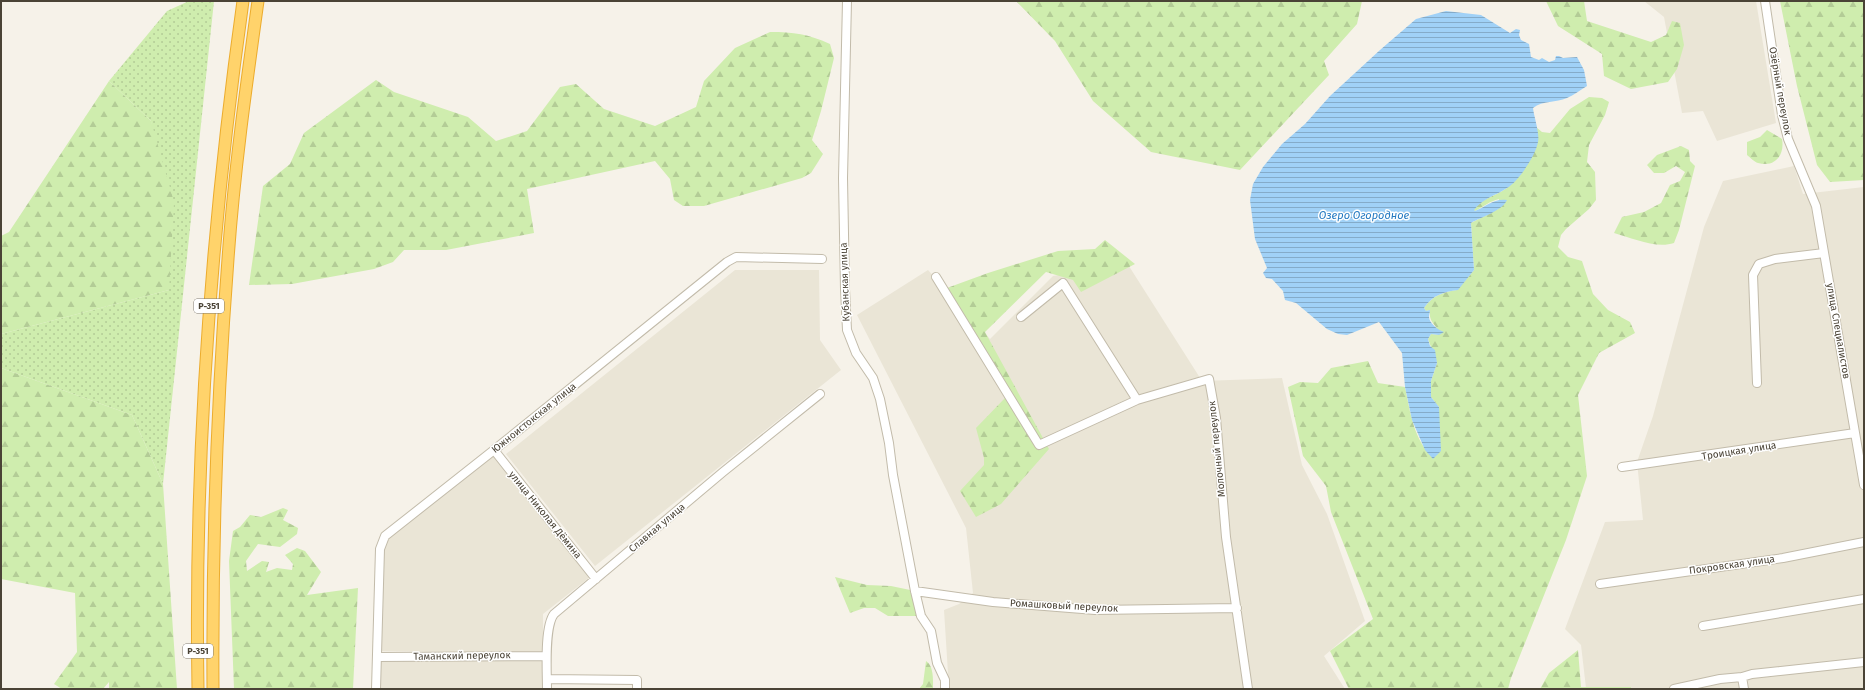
<svg xmlns="http://www.w3.org/2000/svg" width="1865" height="690" font-family="'Fira Sans',sans-serif">
  <style>
    .residential { fill: #eae5d6 }
    .grass { fill: url(#grass-dots) }
    .forest { fill: url(#forest-firs) }
    .water { fill: url(#water-rules) }
    .lines { fill: none; stroke-linecap: round; stroke-linejoin: round }
    .minor-casing { stroke: #c2bbaa; stroke-width: 10 }
    .highway-casing { stroke: #ecac2d; stroke-width: 13 }
    .minor { stroke: #fff; stroke-width: 8 }
    .highway { stroke: #ffd36b; stroke-width: 11 }
    .labels { text-anchor: middle; dominant-baseline: central; stroke-width: 3; stroke-linejoin: round; paint-order: stroke }
    .shield { fill: #fff; stroke: #807b72; stroke-width: 1 }
    .shield-label { font-size: 9px; font-weight: bold; fill: #4a4336 }
    .street-label { font-size: 10px; fill: #4a4336; stroke: #fff }
    .water-label { font-size: 11px; font-style: italic; fill: #247ac2; stroke: #fff }
  </style>
  <defs>
    <pattern id="grass-dots" width="8" height="8" patternUnits="userSpaceOnUse"><rect width="8" height="8" fill="#cfedae"/><path d="M2 2h.1M6 6h.1" fill="none" stroke="#b3cc96" stroke-width="1.8" stroke-linecap="round"/></pattern>
    <pattern id="forest-firs" width="22" height="20" patternUnits="userSpaceOnUse"><rect width="22" height="20" fill="#cfedae"/><path d="M5 1l3.5 6h-7zM16 11l3.5 6h-7z" fill="#b3cc96"/></pattern>
    <pattern id="water-rules" width="6" height="5" patternUnits="userSpaceOnUse"><rect width="6" height="5" fill="#a0d1f7"/><path d="M0 2.5h6" fill="none" stroke="#84abc9"/></pattern>
  </defs>
  <rect width="100%" height="100%" fill="#f6f2e9"/>
  <path class="residential" d="M1644 1H1756L1776 123 1717 141 1703 111 1682 113 1664 17Z
    M1794 166 1803 194 1864 187V689L1586 688 1581 645 1565 629 1605 522 1643 520 1637 462 1653 416 1704 227 1723 181Z
    M1127 263 1202 381 1282 378 1302 465 1327 514 1365 621 1324 656 1345 689H949L944 610 959 604 973 593 966 528 857 315 928 270 990 339 1053 276Z
    M735 270H819L820 340 841 370 595 566 506 454Z
    M493 455 590 577 543 614V653L380 651 384 546 388 539Z
    M543 659 542 689H379L380 660Z"/>
  <path class="grass" d="M189 1H214L163 484 132 415 1 368V334L169 290 151 121 109 81 167 11Z"/>
  <path class="forest" d="M1016 1H1362L1357 24 1324 61 1329 75 1240 170 1151 152 1093 101 1055 41Z
    M1546 1H1584L1587 21 1651 42 1666 35 1672 21 1680 23 1684 45 1677 69 1668 82 1631 89 1604 76 1602 54 1558 26Z
    M1780 1H1864V180L1830 182 1817 165 1797 86Z
    M770 32C794 32 808 34 830 44L834 58 821 111 812 140 823 154 811 173 802 178 704 206H683L674 200 670 179 655 161 527 189 534 233 446 250H404L393 262 374 269 292 284 249 285 263 186 290 164 304 133 376 80 394 92 468 117 496 141 527 131 560 87 576 84 604 109 655 126 696 107 704 81 735 48Z
    M109 81 151 121 174 202 169 290 1 334V236L9 232Z
    M1589 97 1602 98 1609 102 1605 115 1589 145 1587 162 1595 172 1596 200 1589 209 1566 229 1561 235 1558 247 1568 257 1582 261 1593 294 1608 310 1630 322 1635 333 1599 353 1578 395 1587 476 1566 540 1511 678 1508 689H1349L1330 651 1373 619 1331 512 1326 486 1303 456 1288 387 1300 382 1318 383 1331 368 1368 361 1378 383 1405 387C1410 411 1414 442 1434 458L1439 424V407L1431 397V381L1437 363 1428 339 1431 334 1439 335C1438 324 1428 324 1430 310L1426 311 1424 308C1432 296 1443 292 1457 290L1474 270 1471 223 1498 209 1499 199C1490 201 1483 207 1475 211L1473 210C1484 197 1494 197 1507 188 1515 183 1532 151 1538 142L1536 127 1542 132 1550 133 1570 109Z
    M1767 130 1782 139C1785 155 1775 168 1758 163 1754 162 1750 157 1747 155V142L1760 137Z
    M1681 146 1689 150 1690 161 1695 166 1679 230 1674 243C1656 249 1632 238 1614 233L1622 217 1644 212 1661 203 1670 185 1680 181 1685 172 1676 166 1664 173H1654L1647 165 1657 155Z
    M1105 240 1135 264 1081 292 1073 280 1046 272 985 332 1049 449 1001 504 976 517 960 491 984 465V458L976 428 1005 398 947 288 988 273 1058 251 1095 249Z
    M1 368 132 415 163 484 177 689H109V682L103 689H62L54 684 77 652 75 593 1 579Z
    M283 508 288 510 283 520 298 528 297 534 280 547 258 544 246 561 247 571 262 561 269 562 266 572 277 568 292 570 293 564 285 555 297 548 305 551 321 572 307 595 358 588 353 689H234L229 561 233 531 240 527 250 515 261 517Z
    M835 577 867 585 891 586 915 591 921 616H888L875 608H864L850 613Z
    M1578 650 1581 687H1631V689H1540L1549 673Z
    M926 661C934 666 933 680 933 689H919L923 684Z"/>
  <path class="water" d="M1446 11 1481 15 1510 33 1516 29 1520 30 1519 35 1521 40 1529 44 1531 57 1539 60 1542 58 1549 62 1555 60 1556 56H1559L1563 58 1577 57 1584 70 1587 86C1580 90 1574 95 1567 98 1556 103 1543 100 1533 108 1534 117 1540 134 1538 142 1536 155 1518 182 1507 188 1495 196 1483 198 1474 210L1475 211C1487 206 1494 198 1507 200 1502 211 1481 217 1471 223L1474 270 1458 290C1443 292 1433 295 1424 308L1426 311 1430 310C1430 312 1429 314 1429 317 1429 323 1438 330 1444 332L1439 335 1431 334 1428 339 1430 346 1435 350 1437 363 1431 381V397L1439 407 1441 451 1433 459 1425 450 1412 420 1405 387 1402 353 1379 322 1347 335 1338 334 1327 329 1296 303 1285 300 1283 291 1272 279 1266 278 1263 273 1267 268 1255 239 1250 200 1253 184 1263 167 1282 144 1305 124 1330 96 1380 50 1416 19Z"/>
  <g class="lines">
    <g class="minor-casing">
      <path id="minor" d="M847 1 843 178 845 289 847 330 856 353 873 378 880 399 889 443 893 475 915 591 921 616 931 631 937 663 945 680V689
        M1765 1 1782 115 1788 139 1816 206 1864 485
        M936 277 1039 445 1137 400
        M1021 317 1063 283 1137 400 1209 379 1216 418 1226 537 1248 689
        M1757 383 1753 275 1759 264 1775 259 1824 253
        M494 450 596 579
        M1622 467 1855 433
        M1600 584 1783 558 1864 542
        M915 591 993 602 1095 610 1237 608
        M1703 626 1864 599
        M377 657 546 656
        M1742 677 1744 689
        M547 679 637 680V689
        M376 689 380 549 385 536 494 450 727 262 736 257 822 259
        M547 689C547 672 544 627 554 614L723 472 820 394
        M1674 689 1720 679 1742 677 1752 674 1864 662"/>
    </g>
    <g class="highway-casing">
      <path id="highway" d="M198 689C194 459 211 229 243 1
        M213 689C212 546 217 402 228 259 234 173 246 87 258 1"/>
    </g>
    <use href="#minor" class="minor"/>
    <use href="#highway" class="highway"/>
  </g>
  <g class="labels">
    <g class="shield">
      <rect x="194" y="299" width="30" height="14" rx="3"/>
      <rect x="183" y="644" width="30" height="14" rx="3"/>
    </g>
    <g class="shield-label">
      <text x="209" y="306">Р-351</text>
      <text x="198" y="651">Р-351</text>
    </g>
    <g class="street-label">
      <text transform="translate(1780 91) rotate(80)">Озёрный переулок</text>
      <text transform="translate(845 282) rotate(-92)">Кубанская улица</text>
      <text transform="translate(1838 331) rotate(80)">улица Специалистов</text>
      <text transform="translate(534 418) rotate(-39)">Южноистокская улица</text>
      <text transform="translate(1217 449) rotate(-96)">Молочный переулок</text>
      <text transform="translate(1739 451) rotate(-9)">Троицкая улица</text>
      <text transform="translate(545 515) rotate(51)">улица Николая Дёмина</text>
      <text transform="translate(657 528) rotate(-40)">Славная улица</text>
      <text transform="translate(1732 565) rotate(-8)">Покровская улица</text>
      <text transform="translate(1064 606) rotate(3)">Ромашковый переулок</text>
      <text transform="translate(462 656) rotate(-1)">Таманский переулок</text>
    </g>
    <g class="water-label">
      <text x="1364" y="215">Озеро Огородное</text>
    </g>
  </g>
  <rect width="1865" height="690" fill="none" stroke="#4a4336" stroke-width="4"/>
</svg>
